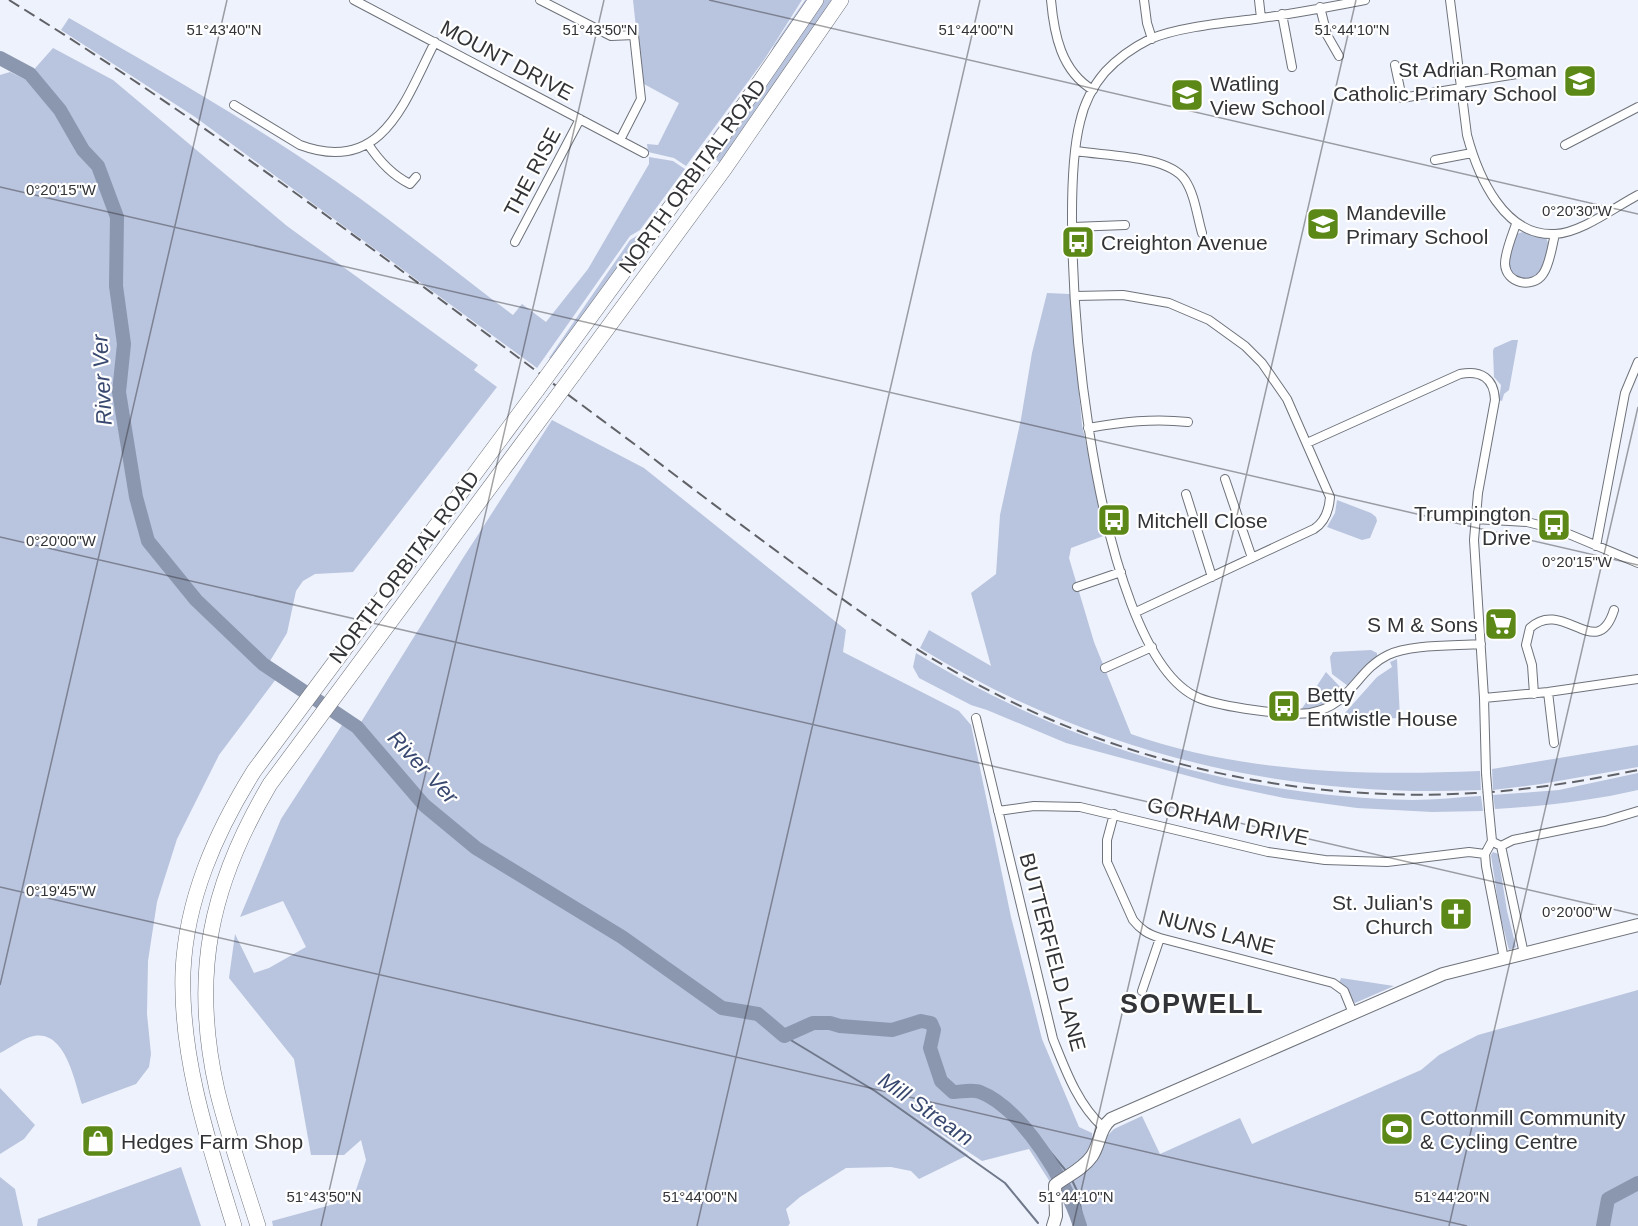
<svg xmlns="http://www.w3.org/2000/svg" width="1638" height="1226" font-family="Arial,sans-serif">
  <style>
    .green { fill: #b9c4de }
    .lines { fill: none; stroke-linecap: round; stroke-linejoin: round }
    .stream { stroke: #70798b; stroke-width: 2 }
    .river { stroke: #8b96af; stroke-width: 14 }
    .street-casing { stroke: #6e727a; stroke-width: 10 }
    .secondary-casing { stroke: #6e727a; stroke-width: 14 }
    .highway-casing { stroke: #6e727a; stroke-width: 16 }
    .street { stroke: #fff; stroke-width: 8 }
    .secondary { stroke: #fff; stroke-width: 12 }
    .highway { stroke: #fff; stroke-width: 15 }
    .rail { stroke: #606267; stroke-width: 2; stroke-dasharray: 12 6; stroke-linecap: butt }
    .street-bridge-casing { stroke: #6e727a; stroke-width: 10; stroke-linecap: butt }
    .highway-bridge-casing { stroke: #6e727a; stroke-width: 16; stroke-linecap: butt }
    .street-bridge { stroke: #fff; stroke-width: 8 }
    .highway-bridge { stroke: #fff; stroke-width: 15 }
    .ticks { fill: none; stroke: #323437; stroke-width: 1.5; stroke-opacity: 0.45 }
    .labels { text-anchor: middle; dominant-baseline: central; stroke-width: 4.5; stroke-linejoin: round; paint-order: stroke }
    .street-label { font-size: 21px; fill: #323437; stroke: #fff }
    .poi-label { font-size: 21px; fill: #323437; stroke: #fff; text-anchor: start }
    .water-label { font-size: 22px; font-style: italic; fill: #38486f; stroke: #fff }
    .district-label { font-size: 27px; font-weight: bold; letter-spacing: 1.5px; fill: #323437; stroke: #fff }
    .ticks-label { font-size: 15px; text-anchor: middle; fill: #323437; stroke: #fff; stroke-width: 4.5; stroke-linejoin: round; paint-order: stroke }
  </style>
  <rect width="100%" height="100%" fill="#eef2fc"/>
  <path class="green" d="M633 0H802L764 60 686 166 674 158 648 152 647 144 658 145 679 103 642 83Z
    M805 0H811C730 124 640 241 552 360L549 358 630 240 640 234 647 226 768 58 774 45Z
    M822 0H836L722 165 713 157Z
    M69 18C159 70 249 121 334 180 396 223 453 270 513 315L522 304 546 322 588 269 649 164V157L673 161 685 169 640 230 630 236 537 368 195 117 61 30Z
    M53 48 113 80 287 226 478 365 474 370 497 387 353 572 315 574 303 581 296 591 287 633 267 666 279 675 219 755 177 839 157 902 148 961 147 1014 151 1054 149 1067 136 1084 82 1104C75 1083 66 1030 34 1036 23 1038 10 1048 0 1053V75L10 72 41 87 30 74Z
    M1523 232 1546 238C1550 245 1548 249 1546 256 1544 263 1542 272 1535 277 1524 283 1507 275 1508 262 1509 253 1514 243 1516 234Z
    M1047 293 1070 294 1082 425 1106 535 1071 548 1069 558 1094 642 1131 734C1242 773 1363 776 1480 771L1481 790C1283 799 1089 752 920 648L929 630 991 666 971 593 996 574 1000 515 1021 419 1032 353Z
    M1512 340H1518L1509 390 1504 394 1502 401 1499 400 1501 385 1494 377 1493 351 1494 348Z
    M552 420 644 468 846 630 843 652 959 711 971 725 1011 917 1042 1039 1079 1127 1092 1133 1093 1143 1084 1158 1050 1182 1029 1149 982 1161 910 1113 968 1155 919 1179 911 1171 891 1167 846 1168 800 1197 786 1209 790 1223 788 1226H273L272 1221 353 1199 366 1160 361 1140 344 1155H311L294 1059 229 978 235 934 254 973 269 968 306 947 283 901 240 917 281 819 344 722 358 727 463 558Z
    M1337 500 1371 513 1376 517 1377 521 1370 538 1362 540 1327 527 1335 513Z
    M1371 650 1377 653V657L1363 668 1348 686 1332 674 1330 657 1333 652Z
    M916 653C1066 745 1237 797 1413 800 1435 800 1459 797 1481 796L1483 811 1432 812 1357 808 1284 798 1222 785 1066 743 987 710 971 705 919 678 913 667Z
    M1397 659 1400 718 1320 720 1336 712 1339 717 1344 714 1377 677 1392 667 1390 662Z
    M1326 672 1344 691 1325 705 1301 710Z
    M1638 745V767L1541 784 1493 790 1492 769Z
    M1638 773V790C1591 801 1543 806 1495 809L1493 795 1559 790Z
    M1493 852 1498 854 1507 911 1516 947 1509 950 1500 915 1491 855Z
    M1341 978 1394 986 1355 1003 1339 983Z
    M1638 990V1226H1078L1063 1190 1064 1185 1097 1155 1108 1135 1114 1129 1142 1116 1160 1154 1240 1118 1252 1144 1421 1070 1439 1055 1478 1035Z
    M0 1088 35 1125 24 1139 0 1154Z
    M181 1167 201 1226H37L38 1219Z
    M0 1177 15 1189 23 1226H0Z"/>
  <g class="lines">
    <path class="stream" d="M784 1036 875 1091 1005 1183 1038 1223
      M1034 1138 1047 1148 1067 1172
      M1072 1180 1078 1193 1084 1226"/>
    <path class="river" d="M0 58 30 74 60 110 83 150 98 166 117 217 116 286 124 344 119 392 136 497 148 541 196 600 263 664 357 727 424 805 476 848 622 937 722 1008 758 1014 784 1036 813 1023H830L840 1026 892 1030 921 1021 931 1023 934 1030 930 1048 941 1081 953 1092C961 1092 973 1089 980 1092 1023 1109 1067 1183 1080 1226
      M1603 1226 1608 1199 1638 1183"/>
    <g class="street-casing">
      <path id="street" d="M354 0 644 153
        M540 0 611 36 634 35 641 99 620 140
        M1051 0C1054 34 1061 71 1093 90
        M1144 0 1147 23 1152 39
        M1259 0 1261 18
        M1365 0C1329 7 1292 14 1255 19 1223 23 1179 27 1150 39 1134 47 1117 59 1105 72 1093 86 1084 104 1080 122 1054 224 1091 654 1199 698 1222 707 1286 716 1310 713 1321 711 1330 707 1338 701 1357 686 1365 666 1388 655 1410 644 1456 646 1481 644
        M1450 0 1467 135C1478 176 1504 237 1555 234 1581 233 1615 207 1638 195
        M1320 7 1327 35 1339 56
        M1282 14 1292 67
        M1395 65 1402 98 1461 88
        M1461 83 1523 73
        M234 105 300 145C383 176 405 100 435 42
        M368 144C379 161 392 175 410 184L416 177
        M1565 145 1638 107
        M1076 151C1105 156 1168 155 1185 180 1195 195 1197 216 1202 233
        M1435 160 1472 153
        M1516 224C1512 236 1505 252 1505 264 1506 284 1533 289 1543 274 1550 264 1552 246 1555 234
        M1073 227 1125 225
        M515 242 580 119
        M1075 296 1123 295 1169 303 1209 320 1245 346 1262 363 1287 399 1330 497C1329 511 1325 522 1314 529L1136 612
        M1088 428C1122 422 1153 418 1188 422
        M1307 443 1460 374C1481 370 1494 378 1495 400L1478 493 1474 540 1484 698 1486 773
        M1225 479 1252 558
        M1186 494 1212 577
        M1475 519 1527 522 1559 530 1638 563
        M1596 546 1625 393 1638 362
        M1077 587 1121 572
        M1105 668 1152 647
        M1548 692 1554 743
        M1534 694 1532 665 1526 645 1530 628C1563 597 1597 664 1614 610
        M1484 698 1548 692 1638 679
        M976 718 1053 1039C1065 1069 1078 1105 1103 1127
        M1489 810 1492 841
        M998 811 1034 806 1080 807 1268 852 1325 860 1387 862 1469 852 1485 854
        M1114 814 1107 840V862L1133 920C1141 930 1148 934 1160 938L1333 983 1344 991 1353 1013
        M1492 841 1485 854 1486 866 1504 959
        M1495 843 1501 846 1524 954
        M1501 846 1513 840 1605 821 1638 811
        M1142 991 1160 938"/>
    </g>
    <g class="secondary-casing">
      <path id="secondary" d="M1053 1226 1056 1216 1055 1185C1067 1176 1083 1169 1092 1156 1100 1144 1099 1129 1111 1119L1443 974 1638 925"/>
    </g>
    <g class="highway-casing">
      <path id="highway" d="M556 364 724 134 816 0
        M573 375 725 168 841 0
        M234 1226C209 1144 180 1058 183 972 186 899 216 832 254 771L537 390
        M258 1226C244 1181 228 1136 217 1090 191 975 210 885 270 784L553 402"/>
    </g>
    <use href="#street" class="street"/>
    <use href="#secondary" class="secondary"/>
    <use href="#highway" class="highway"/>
    <path class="rail" d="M9 0C229 136 433 295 641 449 690 487 740 524 790 561 855 609 920 655 992 692 1139 768 1310 803 1475 793 1530 790 1584 781 1638 770"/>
    <g class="street-bridge-casing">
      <path id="street-bridge" d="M1486 773 1489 810"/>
    </g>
    <g class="highway-bridge-casing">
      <path id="highway-bridge" d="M537 390 556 364
        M553 402 573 375"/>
    </g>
    <use href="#street-bridge" class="street-bridge"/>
    <use href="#highway-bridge" class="highway-bridge"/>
  </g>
  <path class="ticks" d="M709 0 1638 214M0 187 1638 565M0 537 1638 915M0 887 1467 1226M0 985 227 0M321 1226 604 0M697 1226 980 0M1073 1226 1356 0M1449 1226 1638 407"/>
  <defs>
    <g id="school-square" transform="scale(1.725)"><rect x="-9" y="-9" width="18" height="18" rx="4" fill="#5b8817" stroke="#fff"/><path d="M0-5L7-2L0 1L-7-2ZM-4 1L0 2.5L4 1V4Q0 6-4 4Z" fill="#fff"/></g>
    <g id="bus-square" transform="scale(1.725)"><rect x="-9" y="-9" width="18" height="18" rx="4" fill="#5b8817" stroke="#fff"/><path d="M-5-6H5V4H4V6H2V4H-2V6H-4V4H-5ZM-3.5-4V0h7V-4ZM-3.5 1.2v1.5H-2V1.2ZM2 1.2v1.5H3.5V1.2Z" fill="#fff"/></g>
    <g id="supermarket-square" transform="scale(1.725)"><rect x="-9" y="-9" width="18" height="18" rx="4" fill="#5b8817" stroke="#fff"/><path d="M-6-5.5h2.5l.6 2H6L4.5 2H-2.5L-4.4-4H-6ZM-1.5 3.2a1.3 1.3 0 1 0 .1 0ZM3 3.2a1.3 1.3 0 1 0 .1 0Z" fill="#fff"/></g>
    <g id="church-square" transform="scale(1.725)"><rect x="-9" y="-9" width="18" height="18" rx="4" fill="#5b8817" stroke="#fff"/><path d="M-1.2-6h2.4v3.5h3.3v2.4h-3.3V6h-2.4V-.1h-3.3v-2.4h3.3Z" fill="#fff"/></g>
    <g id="stadium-square" transform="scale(1.725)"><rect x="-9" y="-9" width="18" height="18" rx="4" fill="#5b8817" stroke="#fff"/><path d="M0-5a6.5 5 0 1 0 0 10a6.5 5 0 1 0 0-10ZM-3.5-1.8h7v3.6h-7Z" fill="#fff"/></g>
    <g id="shop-square" transform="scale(1.725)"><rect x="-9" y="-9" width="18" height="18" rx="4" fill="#5b8817" stroke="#fff"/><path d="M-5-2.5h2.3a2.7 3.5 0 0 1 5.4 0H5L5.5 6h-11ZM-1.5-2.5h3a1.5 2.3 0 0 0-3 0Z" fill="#fff"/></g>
  </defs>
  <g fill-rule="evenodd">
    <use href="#school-square" x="1580" y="81"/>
    <use href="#school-square" x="1187" y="95"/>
    <use href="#school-square" x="1323" y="224"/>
    <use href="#bus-square" x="1078" y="242"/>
    <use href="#bus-square" x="1114" y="520"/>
    <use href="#bus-square" x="1554" y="525"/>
    <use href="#supermarket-square" x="1501" y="624"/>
    <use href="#bus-square" x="1284" y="706"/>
    <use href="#church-square" x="1456" y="914"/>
    <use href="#stadium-square" x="1397" y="1129"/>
    <use href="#shop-square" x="98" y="1141"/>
  </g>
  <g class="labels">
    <g class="street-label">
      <text transform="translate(507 60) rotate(28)">MOUNT DRIVE</text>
      <text transform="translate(532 172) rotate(-62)">THE RISE</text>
      <text transform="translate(692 176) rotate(-54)">NORTH ORBITAL ROAD</text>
      <text transform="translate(404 567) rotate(-53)">NORTH ORBITAL ROAD</text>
      <text transform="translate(1228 821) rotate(12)">GORHAM DRIVE</text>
      <text transform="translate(1217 932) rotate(15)">NUNS LANE</text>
      <text transform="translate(1053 952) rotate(75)">BUTTERFIELD LANE</text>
    </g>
    <g class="poi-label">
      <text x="1557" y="69" text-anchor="end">St Adrian Roman<tspan x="1557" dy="24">Catholic Primary School</tspan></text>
      <text x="1210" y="83">Watling<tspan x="1210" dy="24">View School</tspan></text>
      <text x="1346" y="212">Mandeville<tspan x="1346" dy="24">Primary School</tspan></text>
      <text x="1101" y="242">Creighton Avenue</text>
      <text x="1531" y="513" text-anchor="end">Trumpington<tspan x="1531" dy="24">Drive</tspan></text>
      <text x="1137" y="520">Mitchell Close</text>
      <text x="1478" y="624" text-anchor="end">S M &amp; Sons</text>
      <text x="1307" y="694">Betty<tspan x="1307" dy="24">Entwistle House</tspan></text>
      <text x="1433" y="902" text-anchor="end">St. Julian's<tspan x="1433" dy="24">Church</tspan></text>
      <text x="1420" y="1117">Cottonmill Community<tspan x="1420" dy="24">&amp; Cycling Centre</tspan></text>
      <text x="121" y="1141">Hedges Farm Shop</text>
    </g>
    <g class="water-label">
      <text transform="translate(102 380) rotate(-93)">River Ver</text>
      <text transform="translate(423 767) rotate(47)">River Ver</text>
      <text transform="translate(926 1109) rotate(35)">Mill Stream</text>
    </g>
    <g class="district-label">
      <text x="1192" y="1004">SOPWELL</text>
    </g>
  </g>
  <g class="ticks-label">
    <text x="224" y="35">51°43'40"N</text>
    <text x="600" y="35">51°43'50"N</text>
    <text x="976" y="35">51°44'00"N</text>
    <text x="1352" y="35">51°44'10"N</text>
    <text x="61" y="195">0°20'15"W</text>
    <text x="1577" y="216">0°20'30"W</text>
    <text x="61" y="546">0°20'00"W</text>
    <text x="1577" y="567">0°20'15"W</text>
    <text x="61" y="896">0°19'45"W</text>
    <text x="1577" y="917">0°20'00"W</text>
    <text x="324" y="1202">51°43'50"N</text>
    <text x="700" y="1202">51°44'00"N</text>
    <text x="1076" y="1202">51°44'10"N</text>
    <text x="1452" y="1202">51°44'20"N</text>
  </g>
</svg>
